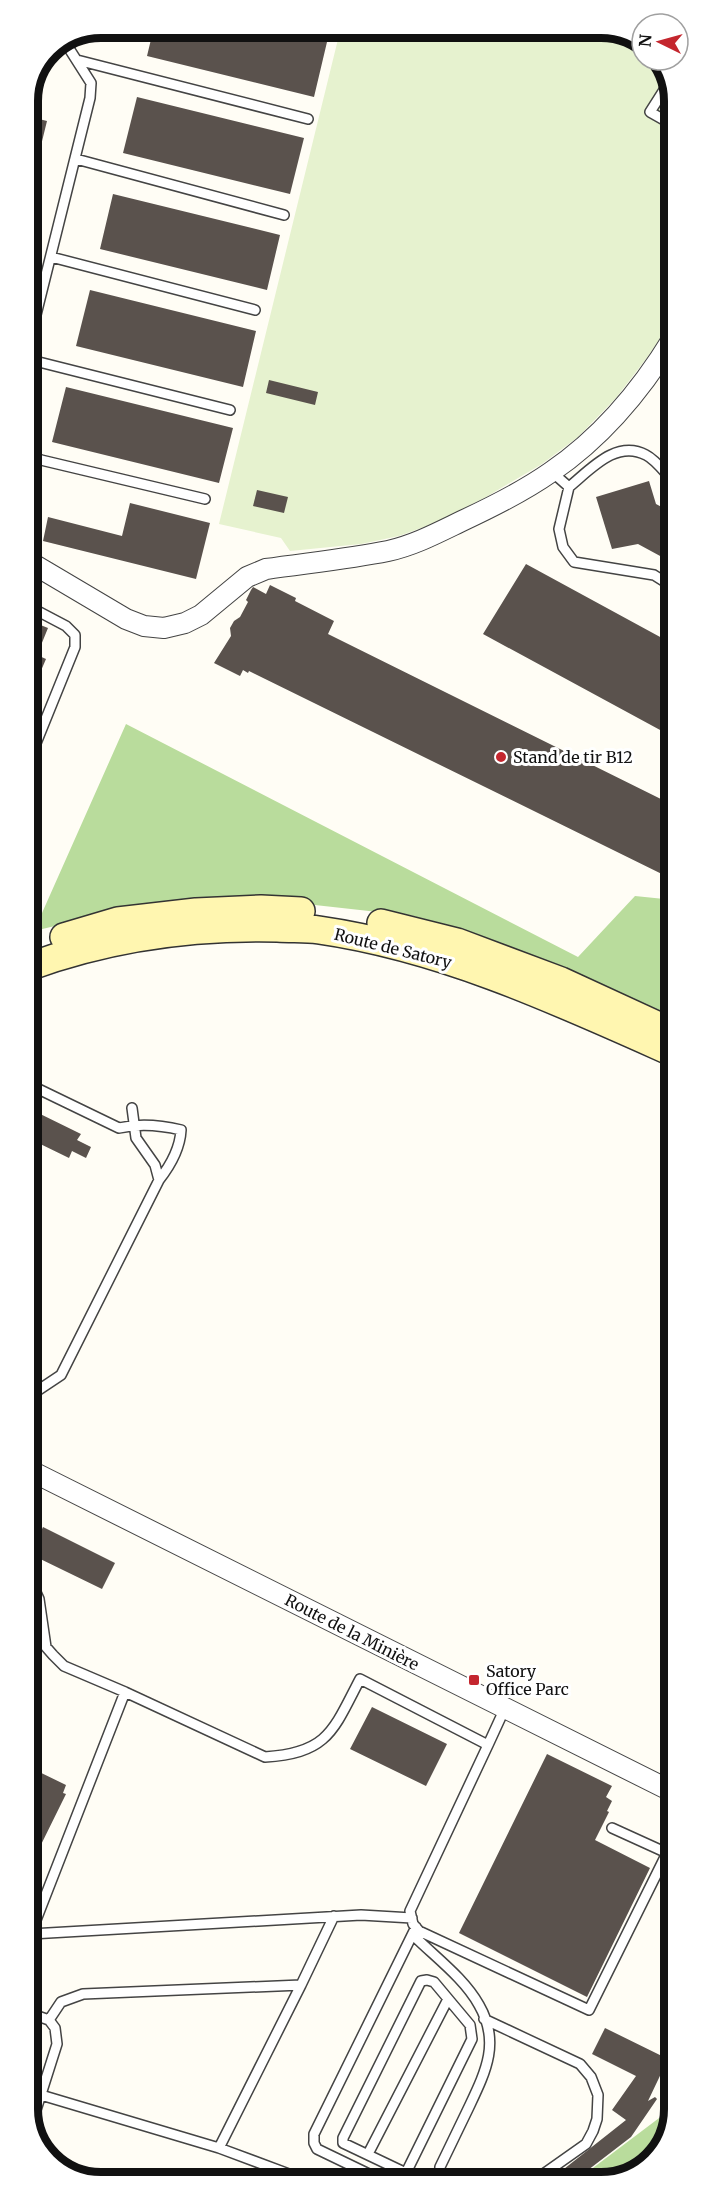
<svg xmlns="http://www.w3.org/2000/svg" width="702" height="2209" font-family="Merriweather,serif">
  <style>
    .forest { fill: #b9dc9c }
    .pitch { fill: #e6f2cf }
    .building { fill: #5a524d }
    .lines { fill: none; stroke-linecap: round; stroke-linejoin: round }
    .service-casing { stroke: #444; stroke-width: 12 }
    .minor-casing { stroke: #444; stroke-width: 22 }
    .secondary-casing { stroke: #333; stroke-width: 30 }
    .service { stroke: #fff; stroke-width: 9 }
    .minor { stroke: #fff; stroke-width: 20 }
    .secondary { stroke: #fff6b0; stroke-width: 27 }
    .poi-dot { fill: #c4262e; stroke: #fff; stroke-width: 2 }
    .labels { text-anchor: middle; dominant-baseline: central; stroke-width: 6; stroke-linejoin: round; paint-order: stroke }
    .poi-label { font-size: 16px; fill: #111; stroke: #fff; text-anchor: start }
    .street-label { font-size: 16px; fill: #111; stroke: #fff }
    .rim { fill: none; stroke: #111; stroke-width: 8 }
  </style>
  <rect width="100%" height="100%" fill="#fffdf5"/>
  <path class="forest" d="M126 724 578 957 635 896 674 900V1019L656 1010 414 916 233 896 126 909 34 931Z
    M675 2106 660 2154 620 2180H577Z"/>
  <path class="pitch" d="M341 27H607L642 42V60H659L673 82V318L649 355 616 398 578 437 542 464 486 497 435 523 399 536 361 544 290 551 281 538 219 524Z"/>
  <path class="building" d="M154 27H267L327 42 314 97 147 56Z
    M137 97 304 138 290 194 123 153Z
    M27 116 47 121 32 182 27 181Z
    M113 194 280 235 267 290 100 249Z
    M90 290 256 331 243 387 76 346Z
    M269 380 318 392 315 405 266 393Z
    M66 387 233 428 219 483 52 442Z
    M649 481 656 504 673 513V563L638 544 612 549 596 497Z
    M257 490 288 497 284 513 253 506Z
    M130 503 210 523 196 579 43 541 48 517 122 536Z
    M526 564 673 644V737L483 634Z
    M270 585 296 598 295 601 334 621 328 634 673 805 674 880 249 671 248 673 243 670 240 676 214 663 231 636 230 628 234 621 240 617 248 602 246 600 251 590 253 587 266 594Z
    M28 620 48 628 37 655 46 659 28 701Z
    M28 1108 81 1134 77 1140 91 1147 86 1158 72 1151 69 1158 28 1138Z
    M43 1527 115 1563 102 1589 30 1554Z
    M372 1707 447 1744 426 1786 350 1749Z
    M547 1754 612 1786 606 1797 612 1801 607 1811 609 1812 595 1840 650 1868 587 1997 459 1933Z
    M29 1767 66 1785 63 1793 66 1794 29 1869Z
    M605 2028 668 2059 648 2101 655 2097 657 2099 631 2137 575 2180H550L626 2120 612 2110 636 2076 592 2054Z"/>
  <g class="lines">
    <g class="service-casing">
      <path id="service" d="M77 60 308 119
        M671 79 650 112 673 125
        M76 159 284 215
        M51 257 255 310
        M27 351 90 98 91 83 70 50 69 40
        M27 359 230 410
        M28 451 31 455 41 460 205 499
        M28 470 31 455
        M552 472 569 487 559 529 563 547 574 562 654 575 673 587
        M569 487C590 470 616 439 646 455 656 460 665 473 673 481
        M28 606 66 626 75 635V647L28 763
        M28 1084 119 1128C141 1123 160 1125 181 1130 180 1149 170 1166 159 1180L155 1165 136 1138 132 1108
        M29 1406 37 1391 61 1375 159 1180
        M29 1577 39 1599 46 1647 53 1655 64 1666 125 1692
        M488 1745 410 1911 413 1924 419 1931 589 2010 667 1853 675 1857
        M612 1828 667 1853
        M31 1934 361 1915 412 1918
        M413 1935C435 1957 464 1978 479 2005 501 2043 485 2073 468 2109 459 2128 449 2148 440 2167L439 2180
        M29 1938 125 1692 265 1757C328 1753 333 1731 360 1679L488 1745 505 1708
        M29 2013 49 2020 55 2028 57 2044 30 2129
        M484 2019 580 2064 591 2077 598 2095 597 2119 593 2131 586 2144 535 2180
        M49 2020 61 2002 83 1994 301 1985 334 1916
        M41 2095 219 2148 301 1985
        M219 2148 297 2177 300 2181
        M368 2154 448 1999
        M378 2181 373 2176 317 2149 314 2143V2134L416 1927
        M402 2181 472 2039 470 2025 434 1982 427 1980 421 1981 343 2138V2143L406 2173"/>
    </g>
    <g class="minor-casing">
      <path id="minor" d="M28 561 126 619 144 626 164 628 185 623 201 615 247 577 266 569C307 563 348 559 388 551 415 545 439 532 464 520 494 506 524 491 551 472 601 438 642 389 673 338
        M29 1470 675 1793"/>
    </g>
    <g class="secondary-casing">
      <path id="secondary" d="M381 923 457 942 561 981 674 1033
        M64 937 118 921 196 912 261 909 301 911
        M28 967C107 938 194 926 278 928 291 929 306 928 319 930 444 948 560 1002 674 1053"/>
    </g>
    <use href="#service" class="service"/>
    <use href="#minor" class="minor"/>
    <use href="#secondary" class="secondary"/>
  </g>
  <g class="poi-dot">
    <circle cx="501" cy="757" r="6"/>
    <rect x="468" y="1674" width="12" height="12" rx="3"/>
  </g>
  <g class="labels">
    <g class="poi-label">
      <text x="513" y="757">Stand de tir B12</text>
      <text x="486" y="1671">Satory<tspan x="486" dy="18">Office Parc</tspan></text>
    </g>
    <g class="street-label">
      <text transform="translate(393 948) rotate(14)">Route de Satory</text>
      <text transform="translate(352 1632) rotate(27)">Route de la Minière</text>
    </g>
  </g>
  <path d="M0 0H702V2209H0ZM101 38H601A63 63 0 0 1 664 101V2109A63 63 0 0 1 601 2172H101A63 63 0 0 1 38 2109V101A63 63 0 0 1 101 38Z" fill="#fff" fill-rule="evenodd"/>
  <path class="rim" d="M101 38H601A63 63 0 0 1 664 101V2109A63 63 0 0 1 601 2172H101A63 63 0 0 1 38 2109V101A63 63 0 0 1 101 38Z"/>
  <g transform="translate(660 42) rotate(275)"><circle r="28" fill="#ffffff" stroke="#a0a0a0" stroke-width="1.5"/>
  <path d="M0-4.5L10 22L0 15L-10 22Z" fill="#c4262e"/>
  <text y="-9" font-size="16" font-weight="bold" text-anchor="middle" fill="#111111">N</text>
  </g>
</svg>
